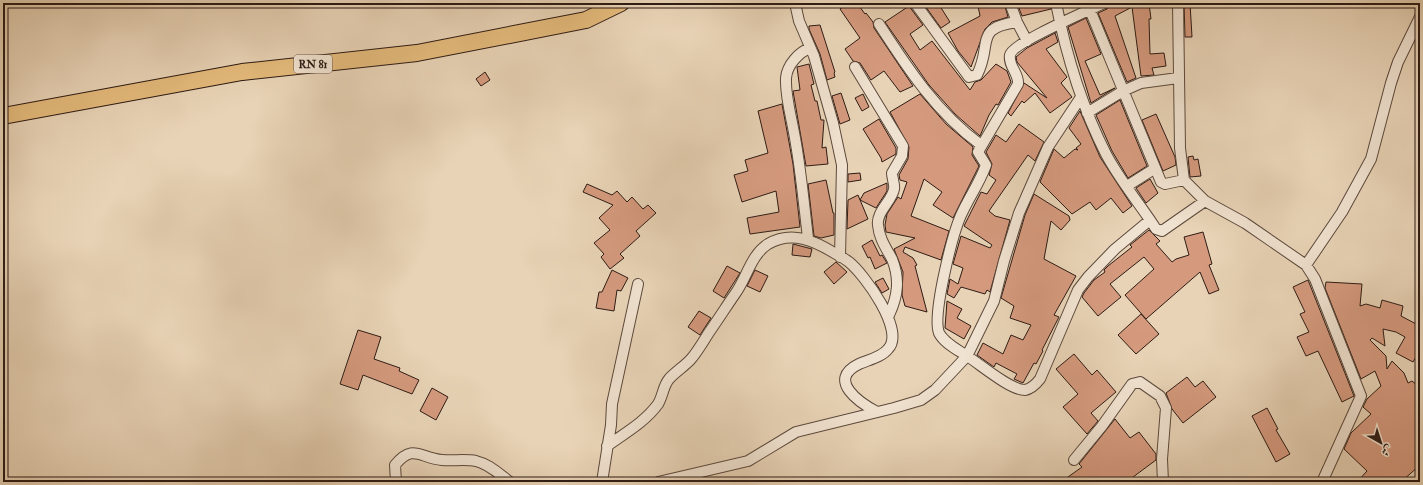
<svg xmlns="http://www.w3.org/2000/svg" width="1423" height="485" font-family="'IM FELL Double Pica',Amiri,serif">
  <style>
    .building { fill: #d59a7e; stroke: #2d1b14 }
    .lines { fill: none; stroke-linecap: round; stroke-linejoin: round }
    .minor-casing { stroke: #5c493c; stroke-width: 12 }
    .primary-casing { stroke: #2d1b14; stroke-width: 18 }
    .minor { stroke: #f0e2d0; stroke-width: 10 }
    .primary { stroke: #e4ba7b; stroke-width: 16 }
    .labels { text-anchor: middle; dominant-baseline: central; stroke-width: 3.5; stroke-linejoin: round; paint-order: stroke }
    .shield { fill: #f0e2d0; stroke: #68574c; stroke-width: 1 }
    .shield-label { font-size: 11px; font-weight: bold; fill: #2d1b14 }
  </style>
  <rect width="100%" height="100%" fill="#e8d3b6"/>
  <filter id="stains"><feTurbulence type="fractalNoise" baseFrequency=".005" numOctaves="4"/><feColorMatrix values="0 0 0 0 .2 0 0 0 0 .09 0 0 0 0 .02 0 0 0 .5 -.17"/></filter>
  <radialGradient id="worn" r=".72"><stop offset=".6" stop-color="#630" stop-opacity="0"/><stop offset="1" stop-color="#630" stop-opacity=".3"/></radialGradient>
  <path class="building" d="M848 3H857L865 14 866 13 873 22 874 28 913 86 900 92 884 71 871 80 860 63 853 61 845 49 860 38 840 9Z
    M923 3H938L950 22 941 28Z
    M992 3H1004L1008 17 992 22 985 29 971 67 958 51 948 33 980 16 978 6Z
    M1017 3H1050L1051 9 1022 16Z
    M1110 3H1149L1151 19H1149L1150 54 1164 53 1166 66 1152 68 1154 75 1141 76 1132 7 1115 16 1136 78 1127 82 1098 13 1107 9Z
    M1184 3H1190L1192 37H1185Z
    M909 6 923 25 910 34 920 50 932 41 970 90 975 82 981 80 996 64 1007 71 1011 82 998 105 996 104 989 115 980 136 955 114 929 85 885 22Z
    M1086 18 1101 54 1085 61 1100 95 1115 88 1091 103 1068 27Z
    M820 25 835 72 834 73 835 77 827 80 820 54 809 29V26Z
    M1055 33 1058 42 1046 49 1067 77 1061 83 1072 97 1050 113 1035 93 1024 103 1022 101 1011 116 1008 113 1024 83 1047 98 1017 62 1016 57 1027 48Z
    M809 64 814 84 811 85 815 101H817L821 120H824L822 148 826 147 828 164 806 166 793 91 800 90 797 67Z
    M485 72 490 80 481 86 476 79Z
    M841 93 850 120 840 124 832 96Z
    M863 94 869 107 862 111 855 98Z
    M920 94 946 124 973 147 972 155 979 166 953 218 933 205 942 192 924 179 911 216 949 231 941 260 905 247 903 252 913 258 917 265 915 266 927 312 905 306 902 295 903 272 894 249 915 238 886 232 885 225 887 214 898 197 901 199 907 182 900 180 899 175 908 159 909 147 890 112Z
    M1120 100 1147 166 1128 178 1112 151 1096 115Z
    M782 104 793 164 800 227 750 234 747 218 779 212 776 191 742 202 734 175 748 171 745 160 768 153 758 111Z
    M1080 111 1100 157 1132 206 1123 213 1111 198 1096 210 1090 202 1072 214 1040 182 1054 149 1064 158 1075 149 1078 150 1076 148 1081 144 1069 128Z
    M1156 114 1175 157 1176 165 1163 171 1142 120Z
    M879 119 896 148V154L882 162 881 158 863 129Z
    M1019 124 1044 142 1035 161 1028 155 989 211 995 216 1010 220 990 292 987 290 985 294 961 287 954 298 947 294 950 279 958 284 963 268 953 264 961 236 990 248 992 245 964 226 981 192 987 194 996 180 989 175 992 164 986 152 996 135 1006 142Z
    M1193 156 1194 160 1198 159 1201 176 1190 177 1188 157Z
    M860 173 861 180 848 182V174Z
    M1150 179 1158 193 1146 203 1136 188Z
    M826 180 833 213H834V235L821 238 814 236 808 184Z
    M887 183V191L876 208 860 200 864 193Z
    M587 184 612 195 617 191 627 202 632 197 643 209 648 205 656 213 636 231 640 236 620 254 624 258 610 269 601 257 604 254 594 243 610 230 599 218 613 205 583 192Z
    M1034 194 1069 216 1070 220 1061 230 1051 221 1044 259 1076 276 1054 315 1059 317 1042 350 1043 351 1036 364 1034 363 1023 383 1014 379 1017 374 996 363 994 367 977 355 983 343 1003 354 1011 335 1023 340 1031 325 1010 318 1014 306 1001 298 1025 215Z
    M858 195 868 219 847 229 848 200Z
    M1149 230 1160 241 1156 244 1172 262 1176 259 1189 255 1184 237 1203 232 1212 264 1209 265 1219 290 1209 294 1200 272 1146 319 1125 295 1154 269 1144 257 1110 284 1121 297 1098 316 1082 297 1084 293 1094 280 1105 272 1104 270 1108 266 1132 247 1130 245Z
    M872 240 880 256 882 255 887 263 875 269 870 257 868 258 862 246Z
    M793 244 812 249 810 257 792 255Z
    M836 262 847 272 834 284 824 272Z
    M727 266 740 273 724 298 713 291Z
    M612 270 628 278 621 291 617 290 614 311 596 308 599 292H602Z
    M755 270 768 276 760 292 747 286Z
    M883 278 889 289 882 293 875 282Z
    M1308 280 1354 396 1342 402 1318 351 1306 356 1297 337 1309 332 1300 314 1305 312 1293 287Z
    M1326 282 1362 284 1360 306 1366 304 1380 308 1382 300 1403 306 1401 316 1420 326V350L1413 362 1396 353 1405 337 1396 332 1383 329 1385 346 1372 338 1370 340 1386 356 1387 369 1392 361 1404 373 1408 383 1412 381 1418 386 1415 389 1420 395V465L1401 482H1357L1367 471 1344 449 1351 433 1371 414 1363 407 1367 399 1381 386 1375 371 1361 379 1325 288Z
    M947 301 962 309 957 318 971 326 964 339 945 328Z
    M699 311 711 318 700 335 688 327Z
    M1141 314 1159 334 1136 354 1118 335Z
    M358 330 381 337 374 359 400 368 399 371 419 380 412 394 363 375 358 390 340 384Z
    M1074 354 1092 375 1097 370 1116 392 1091 413 1098 421 1087 434 1063 407 1078 394 1056 369Z
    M1187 377 1195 387 1203 381 1216 397 1183 423 1172 409 1166 393Z
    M432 388 448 397 436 420 420 411Z
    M1267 408 1278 429 1276 430 1290 454 1276 462 1252 416Z
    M1115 419 1130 438 1139 432 1156 454V460L1129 480 1126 477 1119 482H1061L1082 467 1079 464Z"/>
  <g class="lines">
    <g class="minor-casing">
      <path id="minor" d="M795 3 799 21 814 56 833 123 842 165 840 257
        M915 3 969 77 977 75C993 44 973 28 1017 22
        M1010 3 1017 22 1027 41
        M1056 3C1066 54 1082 107 1106 154 1118 177 1135 198 1150 220L1156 229 1162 231 1205 201 1184 180 1180 148 1178 3
        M1090 10 1161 182 1165 184 1184 180
        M879 24C908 69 937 113 981 145
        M855 67 903 146 902 156 892 173C892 178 895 185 894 189 892 201 876 212 878 225 879 238 886 248 892 259 900 279 898 296 889 315
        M1081 97 1048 147 1019 213 1004 261 994 301 967 356C980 364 1010 390 1025 390 1031 389 1036 384 1040 379L1078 290 1088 277 1115 249 1150 220
        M1087 113 1123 91 1141 83 1178 78
        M1127 186 1154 169
        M1205 201 1245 223 1306 265 1342 212 1371 159 1391 83 1398 62 1420 17
        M808 238C804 205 801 171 795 138 792 119 785 97 786 78 787 65 799 52 810 48
        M1306 265 1315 279 1361 396 1322 482
        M607 446C625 433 645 422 658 404 663 396 663 386 669 379 675 372 685 366 691 359 698 351 704 340 710 331 719 318 728 304 737 291 747 276 752 254 768 244 792 230 815 241 836 254 840 256 845 259 849 262 864 274 906 331 888 349 882 357 868 360 859 364 826 380 860 403 877 412
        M1074 460 1102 426 1132 384 1140 382 1160 396 1166 408 1162 459 1163 482
        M396 482 395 465C413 443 420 458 442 460 453 461 465 459 476 461 489 464 499 474 510 482
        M602 482 611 425 612 404 638 284
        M658 482 748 461 796 432 894 408 921 400 935 390 967 356C958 350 944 343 939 333 932 315 953 230 963 211 970 196 980 182 986 165L978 152 1018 84C1019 73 1008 66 1010 55 1012 43 1090 10 1104 3"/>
    </g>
    <g class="primary-casing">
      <path id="primary" d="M3 116 242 72 417 53 586 20 621 3"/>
    </g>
    <use href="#minor" class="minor"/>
    <use href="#primary" class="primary"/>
  </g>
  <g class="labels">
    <rect class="shield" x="294" y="55" width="38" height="18" rx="3"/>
    <g class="shield-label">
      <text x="313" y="64">RN 81</text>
    </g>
  </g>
  <rect width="1423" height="485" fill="none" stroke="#e8d3b6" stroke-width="16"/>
  <rect x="4" y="4" width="1415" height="477" fill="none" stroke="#2d1b14" stroke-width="2"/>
  <rect x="8" y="8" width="1407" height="469" fill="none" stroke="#2d1b14"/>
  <g transform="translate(1381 443) rotate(141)" stroke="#f0e2d0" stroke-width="3" paint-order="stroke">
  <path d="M0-3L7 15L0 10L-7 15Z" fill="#2d1b14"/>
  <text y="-6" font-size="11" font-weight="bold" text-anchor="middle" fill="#2d1b14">ش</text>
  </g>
  <rect width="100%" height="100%" filter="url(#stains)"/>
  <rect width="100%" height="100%" fill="url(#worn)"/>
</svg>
